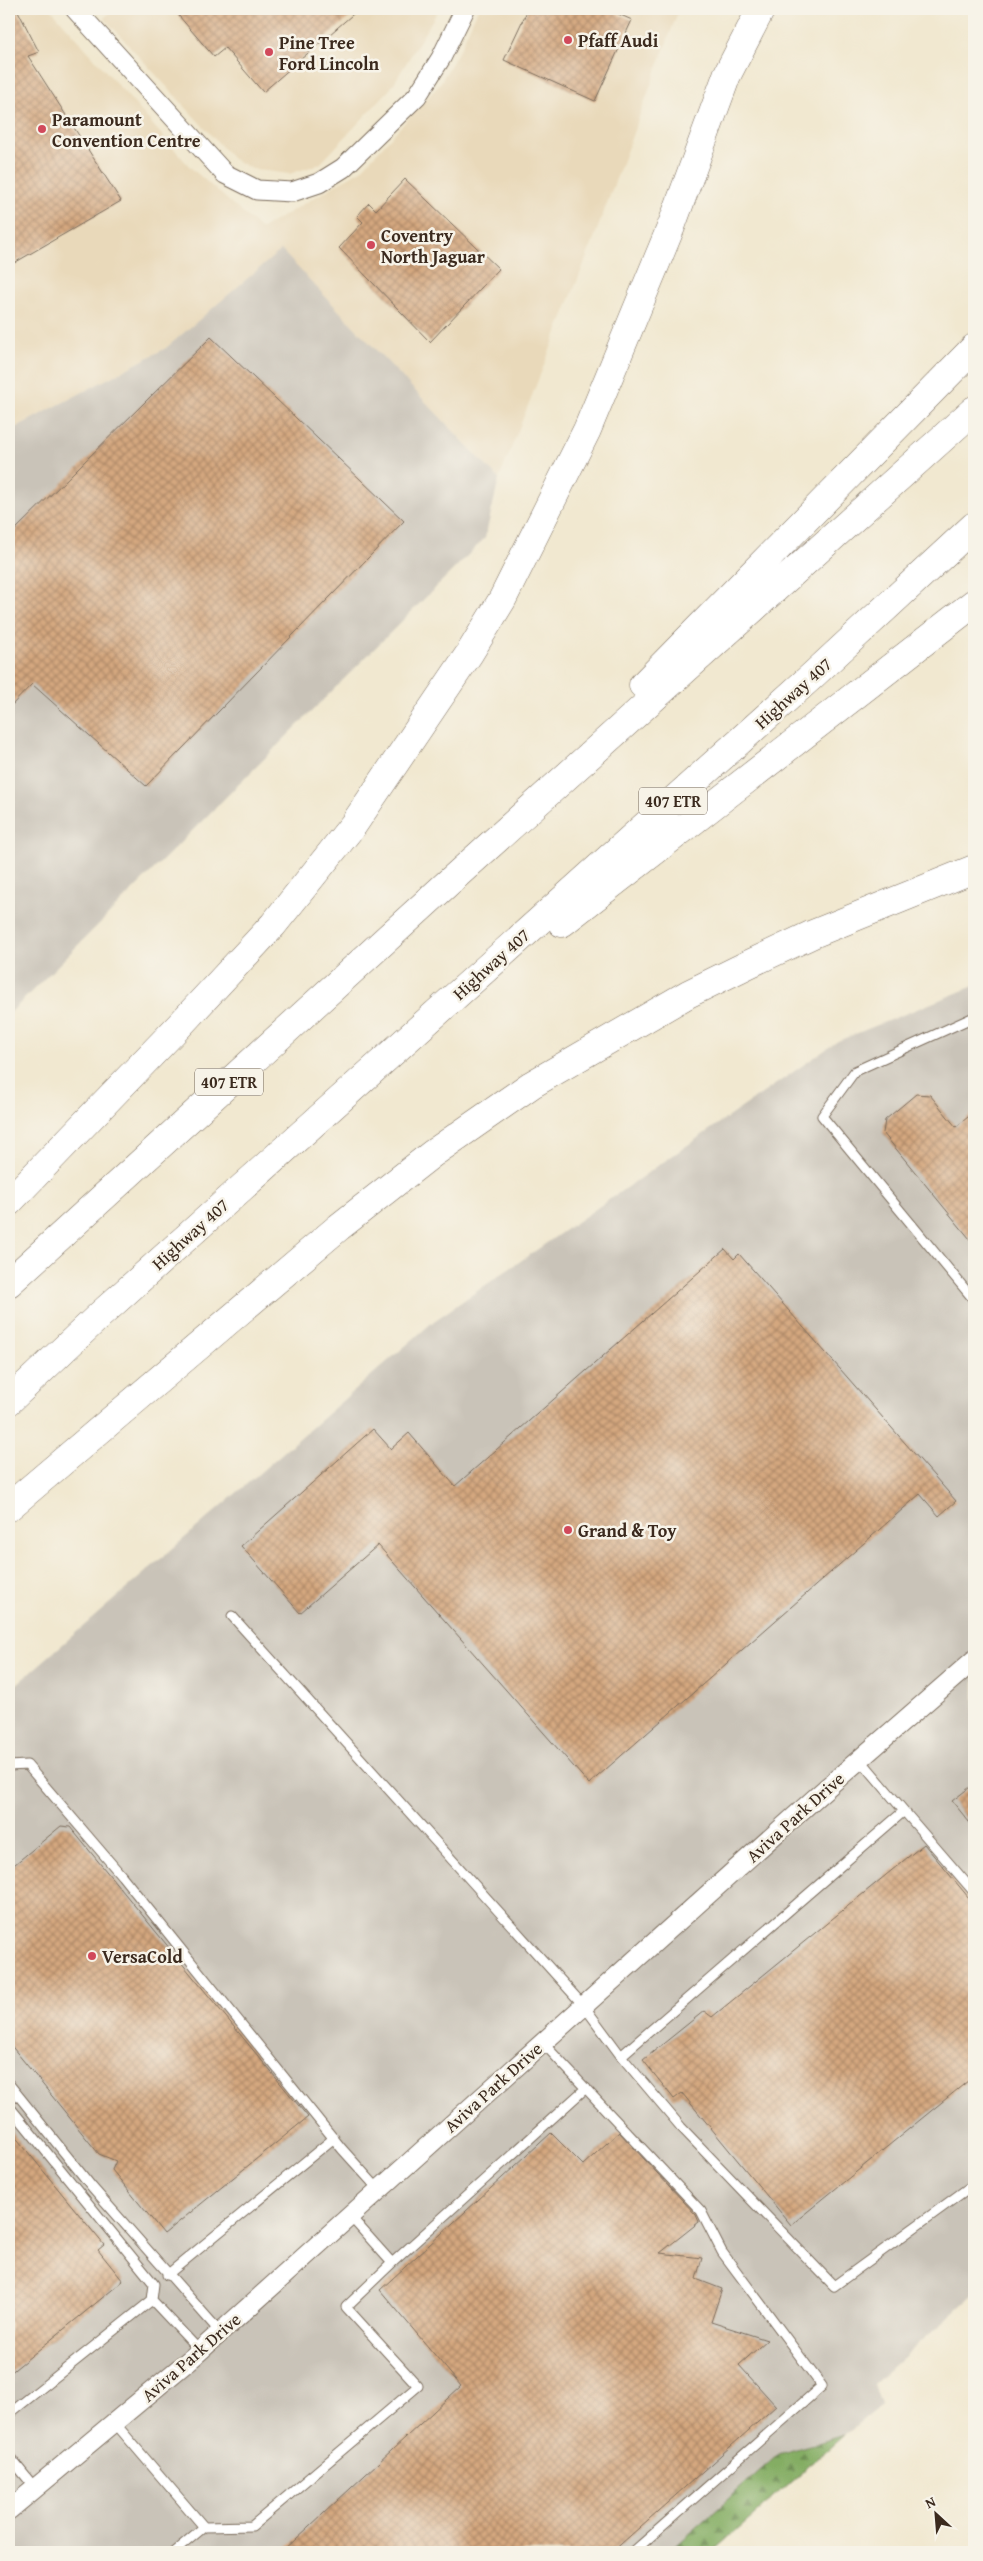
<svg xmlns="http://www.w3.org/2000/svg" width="983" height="2561" font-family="'Gentium Book Plus',serif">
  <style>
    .built { fill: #e9d9ba }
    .industrial { fill: #c9c3b8 }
    .forest { fill: url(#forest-firs); stroke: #606c41 }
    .building { fill: url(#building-cross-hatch) }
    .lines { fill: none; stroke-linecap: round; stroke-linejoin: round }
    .lane-casing { stroke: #7b6c5c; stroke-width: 11 }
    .street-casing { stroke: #7b6c5c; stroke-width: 21 }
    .highway-casing { stroke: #7b6c5c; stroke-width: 29 }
    .lane { stroke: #fff; stroke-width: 9 }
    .street { stroke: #fff; stroke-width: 19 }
    .highway { stroke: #fff; stroke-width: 28 }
    .poi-dot { fill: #d1495b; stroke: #f7f3e8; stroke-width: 2 }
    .labels { text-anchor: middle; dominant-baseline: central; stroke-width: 5; stroke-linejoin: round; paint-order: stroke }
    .shield { fill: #f7f3e8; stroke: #73665b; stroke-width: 1 }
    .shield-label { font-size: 16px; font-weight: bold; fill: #3b2a1e }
    .poi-label { font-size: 18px; font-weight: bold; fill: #3b2a1e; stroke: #f7f3e8; text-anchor: start }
    .street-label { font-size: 18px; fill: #3b2a1e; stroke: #f7f3e8 }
  </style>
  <defs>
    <pattern id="forest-firs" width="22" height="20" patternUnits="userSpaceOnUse" patternTransform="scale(1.25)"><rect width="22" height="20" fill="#84ad64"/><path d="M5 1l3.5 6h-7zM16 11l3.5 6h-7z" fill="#6d8d52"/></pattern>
    <pattern id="building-cross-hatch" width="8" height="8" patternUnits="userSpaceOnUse" patternTransform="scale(1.25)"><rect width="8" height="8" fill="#d4a77f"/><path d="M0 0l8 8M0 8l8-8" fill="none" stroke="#ad8867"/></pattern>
  </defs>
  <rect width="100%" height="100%" fill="#f7f3e8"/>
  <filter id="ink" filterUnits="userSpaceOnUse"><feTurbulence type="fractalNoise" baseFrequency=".02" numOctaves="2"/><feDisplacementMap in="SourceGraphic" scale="10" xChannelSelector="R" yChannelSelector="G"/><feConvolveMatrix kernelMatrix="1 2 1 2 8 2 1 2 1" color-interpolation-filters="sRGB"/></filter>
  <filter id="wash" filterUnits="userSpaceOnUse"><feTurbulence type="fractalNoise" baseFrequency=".0096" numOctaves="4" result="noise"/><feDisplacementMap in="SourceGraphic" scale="20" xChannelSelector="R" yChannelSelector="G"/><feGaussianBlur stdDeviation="1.12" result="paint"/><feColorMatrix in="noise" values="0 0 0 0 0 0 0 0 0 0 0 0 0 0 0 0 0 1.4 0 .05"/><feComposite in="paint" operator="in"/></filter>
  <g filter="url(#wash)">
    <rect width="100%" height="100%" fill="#f1e8d0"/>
    <path class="built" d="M9 9H51L190 167 261 229 361 170 439 85 460 49 478 9H679L593 241 499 479 281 251 166 348 9 431Z
      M114 9H439L391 88 320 164 289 174 252 169 233 159 104 18Z"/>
    <path class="industrial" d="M281 250 499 479 485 538 9 1014V431L166 348Z
      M974 986V2294L874 2384 881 2405 844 2435 779 2454 671 2552H9V1691L434 1321 838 1041Z"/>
    <path class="forest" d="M844 2435 712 2552H668L779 2454Z"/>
    <g id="blocks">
      <path class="building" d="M9 9H17L39 52 28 56 121 201 9 266Z
        M173 9H359L263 92 225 48 214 57Z
        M528 9H607L632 20 595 101 504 60Z
        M405 179 499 269 430 342 339 248 363 222 357 216 369 203 376 210Z
        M211 337 404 521 146 786 32 684 9 708V536Z
        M916 1094 930 1095 956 1127 974 1112V1244L883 1133 885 1120Z
        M725 1249 734 1259 739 1254 956 1501 939 1516 920 1494 589 1784 378 1545 300 1613 241 1546 373 1429 391 1449 409 1433 455 1486Z
        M974 1784V1828L952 1801Z
        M61 1826 70 1827 308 2117 164 2234 112 2170 116 2161 99 2154 9 2043V1869Z
        M924 1844 974 1904V2076L791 2225 682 2093 674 2099 643 2060 704 2011 712 2017Z
        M9 2129 104 2245 98 2250 123 2281 9 2374Z
        M619 2132 696 2215 699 2222 660 2253 702 2258 696 2279 722 2289 711 2322 767 2340 739 2365 776 2406 612 2552H282L461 2386 380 2290 551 2133 583 2165Z"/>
    </g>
  </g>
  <g filter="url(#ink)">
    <use href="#blocks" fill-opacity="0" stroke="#7b6c5c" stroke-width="1"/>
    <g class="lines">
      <g class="lane-casing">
        <path id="lane" d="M974 1017 855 1071 822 1116 974 1300
          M232 1616 584 2006 621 2056 904 1811 860 1759
          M9 1766 27 1765 122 1876 342 2149 379 2190
          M904 1811 974 1892
          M543 2043 701 2211 722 2252 822 2386 633 2552
          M621 2056 681 2127 834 2286 974 2184
          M9 2084 92 2187 220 2332
          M9 2106 154 2284 152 2300 9 2414
          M350 2216 392 2263
          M167 2275 334 2138
          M152 2300 200 2351
          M114 2422 204 2527
          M9 2456 35 2488
          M174 2552 204 2527 252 2526 418 2386 346 2307 392 2263 586 2088"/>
      </g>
      <g class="street-casing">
        <path id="street" d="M75 9 225 174 257 190 292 192 319 183 343 168 417 96 441 58 465 9
          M9 2510 193 2357 822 1792 974 1660"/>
      </g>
      <g class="highway-casing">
        <path id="highway" d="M643 685 974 348
          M562 923 974 603
          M9 1202 179 1026 273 925 354 824 469 654 502 600 587 430 671 227 727 75 761 9
          M9 1283 449 882 974 410
          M9 1401 100 1315 812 676 974 526
          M9 1507 339 1227 432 1154 531 1085 688 994 749 964 813 934 974 869"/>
      </g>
      <use href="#lane" class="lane"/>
      <use href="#street" class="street"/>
      <use href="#highway" class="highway"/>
    </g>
  </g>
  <g class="poi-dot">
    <circle cx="568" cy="40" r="5"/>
    <circle cx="269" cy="52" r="5"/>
    <circle cx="42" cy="129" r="5"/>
    <circle cx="371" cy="245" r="5"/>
    <circle cx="568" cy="1530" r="5"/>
    <circle cx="92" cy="1956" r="5"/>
  </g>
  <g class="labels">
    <g class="shield">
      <rect x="639" y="787.5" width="68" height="27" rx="4"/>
      <rect x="195" y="1068.5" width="68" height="27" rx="4"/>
    </g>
    <g class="shield-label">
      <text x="673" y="801">407 ETR</text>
      <text x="229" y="1082">407 ETR</text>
    </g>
    <g class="poi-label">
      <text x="578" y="40">Pfaff Audi</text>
      <text x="279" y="42">Pine Tree<tspan x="279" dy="21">Ford Lincoln</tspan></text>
      <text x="52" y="119">Paramount<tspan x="52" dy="21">Convention Centre</tspan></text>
      <text x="381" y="235">Coventry<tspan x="381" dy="21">North Jaguar</tspan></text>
      <text x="578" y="1530">Grand &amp; Toy</text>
      <text x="102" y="1956">VersaCold</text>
    </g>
    <g class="street-label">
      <text transform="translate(793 693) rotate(-42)">Highway 407</text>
      <text transform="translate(491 964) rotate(-42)">Highway 407</text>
      <text transform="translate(190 1234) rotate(-42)">Highway 407</text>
      <text transform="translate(795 1817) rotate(-42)">Aviva Park Drive</text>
      <text transform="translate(493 2087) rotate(-42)">Aviva Park Drive</text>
      <text transform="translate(191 2357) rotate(-41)">Aviva Park Drive</text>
    </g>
  </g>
  <rect width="983" height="2561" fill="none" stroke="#f7f3e8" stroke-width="30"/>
  <g transform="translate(936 2514) rotate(334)" stroke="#f7f3e8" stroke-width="4" paint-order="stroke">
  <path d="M0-4L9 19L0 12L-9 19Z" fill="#3b2a1e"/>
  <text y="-8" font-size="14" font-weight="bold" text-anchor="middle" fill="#3b2a1e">N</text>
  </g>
</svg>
